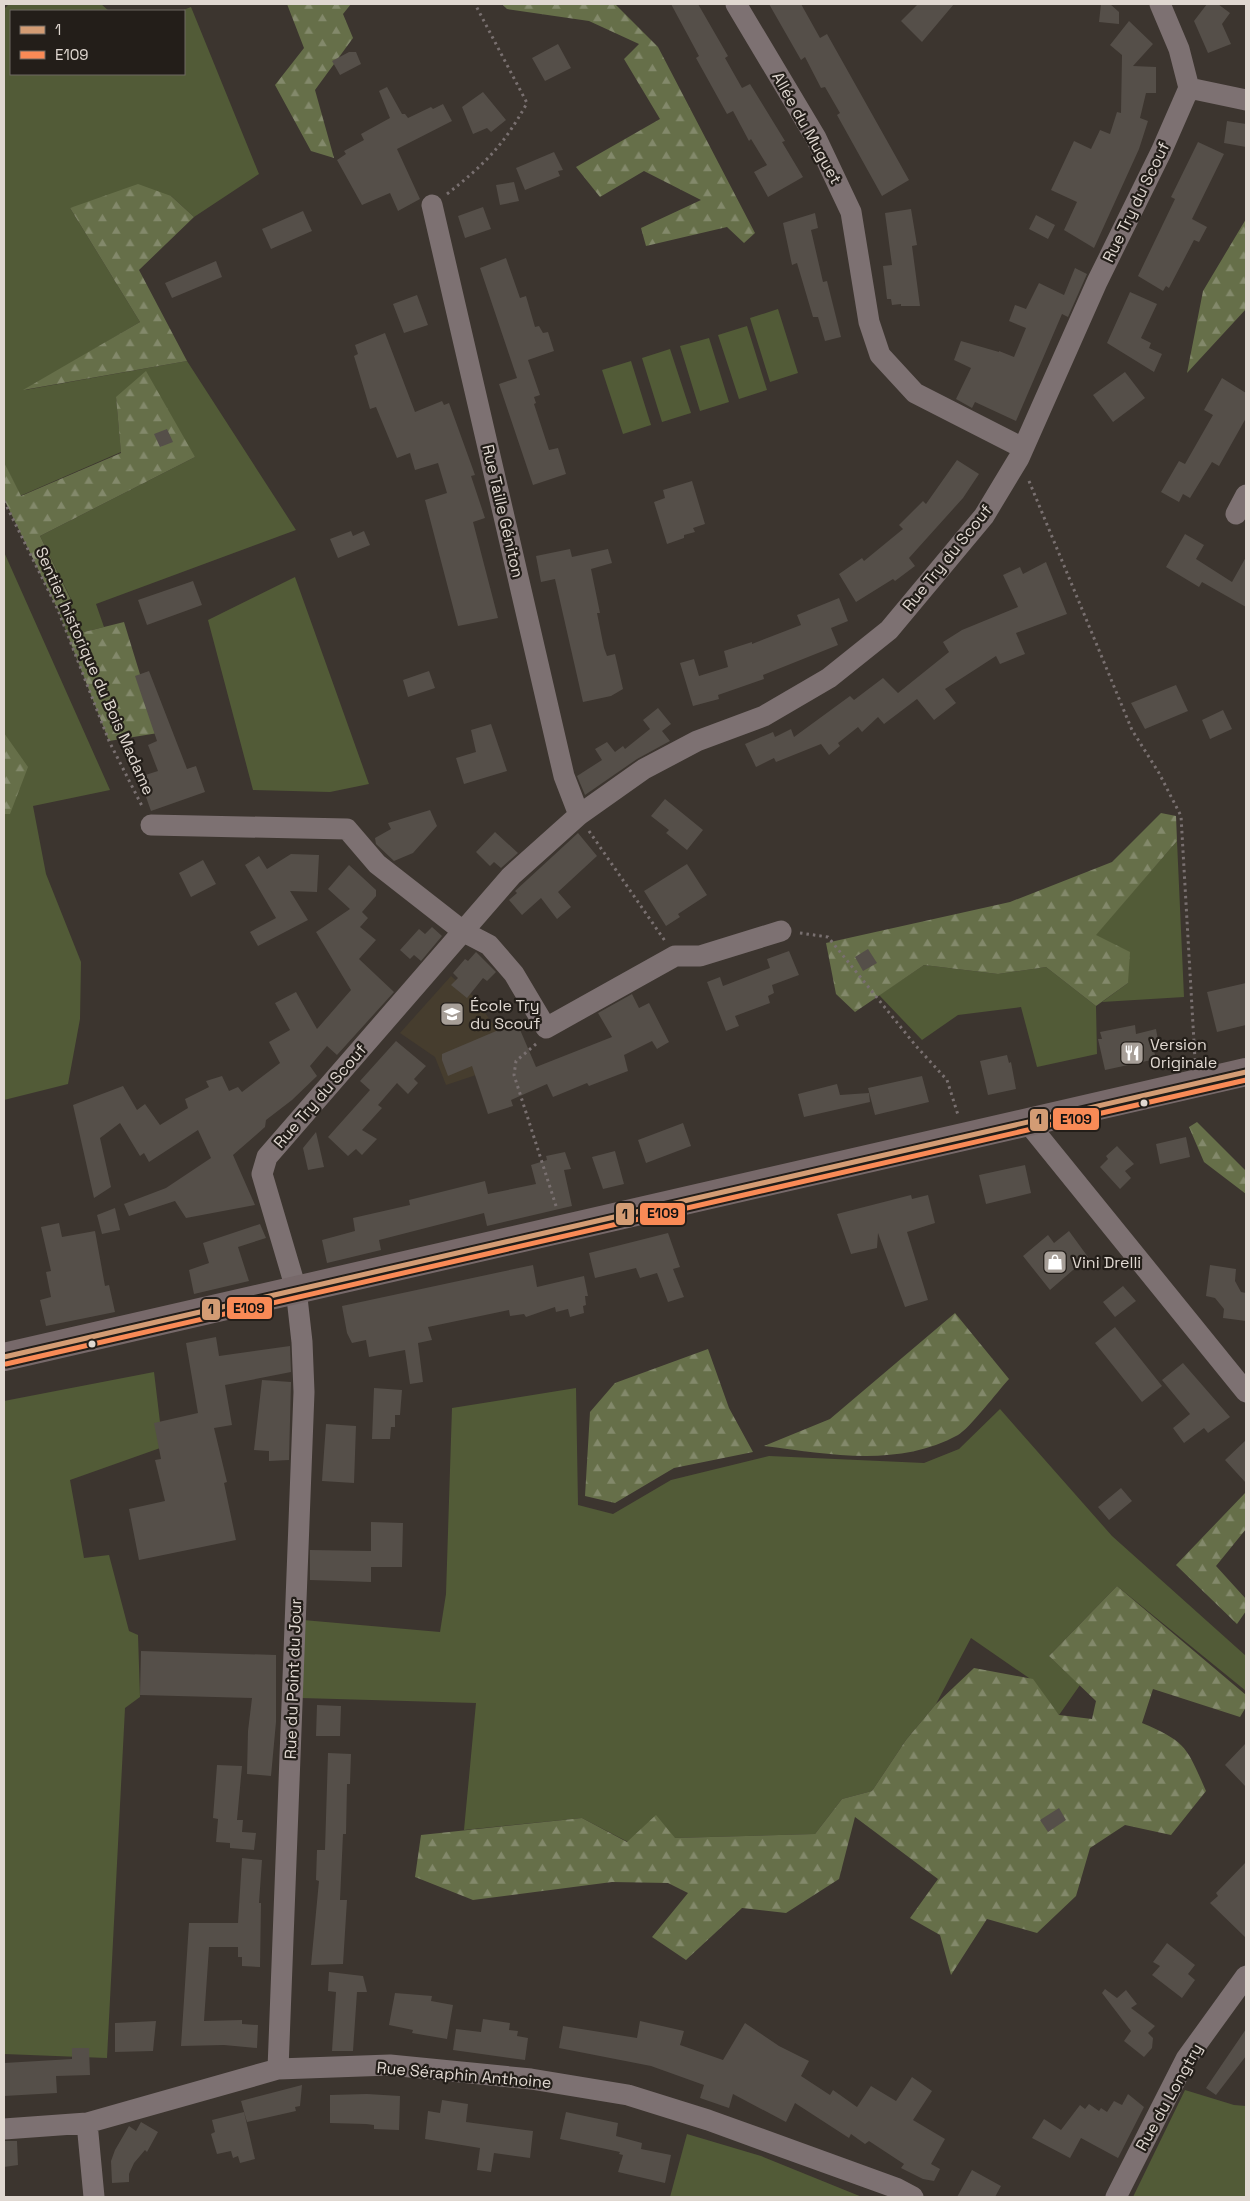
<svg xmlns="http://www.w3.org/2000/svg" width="1250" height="2201" font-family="'Space Grotesk',sans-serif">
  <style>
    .education { fill: #463d2e }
    .grass { fill: #525b37 }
    .forest { fill: url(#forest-firs) }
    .building { fill: #554f49 }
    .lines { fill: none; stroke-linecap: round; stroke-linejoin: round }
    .path { stroke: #797070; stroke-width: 3; stroke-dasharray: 2.5 4; stroke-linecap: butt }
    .minor { stroke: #7d7172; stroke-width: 21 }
    .secondary { stroke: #77696a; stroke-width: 28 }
    .bus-1-casing { stroke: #231e19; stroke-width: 9 }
    .bus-2-casing { stroke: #231e19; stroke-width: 9 }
    .bus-1 { stroke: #d39c74; stroke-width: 5 }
    .bus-2 { stroke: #f98a56; stroke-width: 5 }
    .bus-dot { fill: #e0d8d1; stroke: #231e19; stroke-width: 2 }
    .labels { text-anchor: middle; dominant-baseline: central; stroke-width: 4.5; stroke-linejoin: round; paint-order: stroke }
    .street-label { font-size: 16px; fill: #e0d8d1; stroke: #231e19 }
    .poi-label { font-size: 16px; fill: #e0d8d1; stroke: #231e19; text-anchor: start }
    .line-badge { stroke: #231e19; stroke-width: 2 }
    .pale-badge-label { font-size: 14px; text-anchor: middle; font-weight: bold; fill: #111 }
  </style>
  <defs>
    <pattern id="forest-firs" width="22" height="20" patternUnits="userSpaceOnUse" patternTransform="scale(1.25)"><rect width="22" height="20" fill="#666f49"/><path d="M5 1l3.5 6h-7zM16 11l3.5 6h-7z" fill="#83896b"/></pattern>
  </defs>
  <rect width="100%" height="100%" fill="#3c352f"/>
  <path class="education" d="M451 976 473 996 498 1031 512 1063 446 1085 435 1057 400 1033Z"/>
  <path class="grass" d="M9 4H101L109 11H11V74H184V11H181L191 7 259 174 194 217 171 196 70 208 140 322 25 390 187 361 296 530 96 604 104 627 68 636 58 610 72 601 40 536 195 457 116 397 121 452 20 496 4 462V9Z
    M778 309 798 373 770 382 750 318Z
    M747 326 767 390 739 399 718 335Z
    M709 338 729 402 700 411 680 346Z
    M670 349 691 413 662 422 642 358Z
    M631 361 651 425 623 434 602 370Z
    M4 552 110 790 33 806 46 874 81 962 80 1019 68 1084 4 1100Z
    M295 577 369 784 330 792 253 790 208 620Z
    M1177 841 1184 997 1102 1002 1128 983 1095 935Z
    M924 965 998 974 1046 967 1096 1006 1097 1054 1037 1067 1021 1007 958 1015 922 1040 879 995Z
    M154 1372 163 1447 70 1480 84 1558 109 1555 129 1631 138 1635 140 1697 125 1708 107 2058 4 2054V1401Z
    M576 1388 578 1505 613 1514 671 1480 769 1456 924 1463 959 1449 1000 1409 1112 1536 1246 1656V1691L1117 1586 1049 1656 1080 1685 1059 1715 1029 1678 971 1638 936 1704 906 1740 872 1791 842 1799 815 1834 674 1838 628 1842 582 1818 464 1830 476 1703 301 1698 303 1620 440 1632 446 1594 452 1408Z
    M1185 2090 1234 2105 1246 2106V2197H1133Z
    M687 2134 761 2156 862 2197H670Z"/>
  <path class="forest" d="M287 4H351L343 14 353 38 315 90 334 158 311 151 275 85 304 48Z
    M502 4H615L658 47 755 233 744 243 727 227 646 246 641 228 701 200 644 171 600 197 576 167 660 119 624 59 639 44 589 21 507 9Z
    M138 184 171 196 194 217 139 270 187 361 23 390 140 322 70 208Z
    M1246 219V309L1187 373 1203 291Z
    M146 371 195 457 40 536 72 602 58 610 4 499V462L21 496 121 453 116 397Z
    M124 622 158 733 109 741 68 636Z
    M4 733 28 767 10 814H4Z
    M1161 813 1176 816 1177 841 1096 935 1130 952 1128 983 1096 1006 1046 967 998 974 924 965 855 1012 836 994 826 943 1010 902 1112 862Z
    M1197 1122 1246 1171V1194L1204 1162 1189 1127Z
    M955 1313 1009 1379C998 1391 969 1429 958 1435 898 1468 828 1454 764 1446L830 1419Z
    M708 1349 729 1408 753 1452 674 1468 615 1503 585 1496 590 1412 615 1383Z
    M1246 1492V1529L1216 1566 1246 1599V1611L1237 1624 1176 1565Z
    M1117 1586 1246 1695V1707L1240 1717 1153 1689 1142 1723C1187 1742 1187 1748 1206 1791L1171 1835 1125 1825 1090 1848 1076 1896 1037 1933 987 1919 951 1975 940 1935 910 1918 938 1879 855 1817 839 1879 786 1913 742 1908 686 1960 652 1937 688 1893 668 1883 612 1882 473 1900 415 1877 421 1835 582 1818 627 1842 656 1815 675 1838 815 1834 842 1799 872 1791 906 1740 936 1704 974 1668 1033 1679 1059 1715 1092 1719 1096 1701 1049 1656Z"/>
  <path class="building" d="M671 4H698L728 56 725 58 742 88 750 84 785 141 782 142 803 177 768 197 754 172 767 165 751 139 749 141 733 111 727 114 696 58 699 56Z
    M769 4H801L820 38 827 34 909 180 882 196 837 115 840 113 825 87 821 88 805 57 801 60Z
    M918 4H954L922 42 901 21Z
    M1101 4H1110L1119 12V24L1099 22Z
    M1207 4H1218L1230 13 1222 24 1231 44 1208 53 1194 21Z
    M1129 21 1153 44 1133 66 1156 67V93H1146L1140 118 1148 121 1139 149 1094 248 1064 230 1077 202 1051 190 1074 141 1091 149 1100 130 1110 134 1117 112 1121 113 1122 55 1110 45Z
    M558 44 571 68 545 81 532 58Z
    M349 52H356L361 64 340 75 332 61Z
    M387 87 402 114H405L408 118 431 107 433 109 443 104 452 121 397 149 420 199 398 211 390 193 362 205 337 160 346 154 344 151 364 140 361 134 390 118 379 91Z
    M483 92 506 120 491 132 487 128 473 134 462 107Z
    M1227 121 1246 124V147L1224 143Z
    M1198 142 1224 154 1192 219 1207 227 1199 242 1194 240 1169 288 1166 286 1163 291 1138 276 1175 199 1171 197Z
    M554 152 563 170 558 171 560 176 525 190 516 168Z
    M514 182 519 201 500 205 496 185Z
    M483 207 491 229 465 238 458 216Z
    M911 209 917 245 912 246 920 306H901V304L892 305 891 299H887L883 266 892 265 885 213Z
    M303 211 312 231 271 249 262 229Z
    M815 213 818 228 811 230 823 282 827 281 841 337 825 341 818 317H813L797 263 792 265 783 223Z
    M1036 215 1055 225 1048 239 1029 229Z
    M506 258 520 298 526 296 535 327 539 326 543 333 548 332 554 351 528 360 540 395 534 397 536 403 534 404 549 450 558 448 566 474 533 485 499 384 517 378 480 268Z
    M216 261 222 277 172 298 165 283Z
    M1075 268 1087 274 1068 317 1062 314 1016 421 975 402 972 408 956 399 971 368 954 360 961 341 999 352V351L1014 357 1026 328 1009 321 1015 305 1026 309 1039 283 1064 295Z
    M1130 292 1157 304 1141 338 1151 343 1149 348 1162 354 1154 372 1107 343Z
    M417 295 428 325 404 333 393 304Z
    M385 333 415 412 442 401 444 405 449 403 475 475 471 476 485 518 473 522 498 618 458 626 425 500 447 493 438 463 415 470 410 453 397 458 376 407 370 409 354 356 358 354 355 345Z
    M1125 372 1145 398 1113 422 1093 395Z
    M1222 378 1246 393V418L1219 466 1212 462 1190 498 1183 494 1179 502 1161 492 1179 461 1185 464 1213 415 1204 410Z
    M167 429 173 442 160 447 154 434Z
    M957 460 979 474 963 498 909 558 915 566 895 581 893 579 856 602 839 574 862 558 864 561 903 529 899 525 923 501 926 504Z
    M692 481 705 524 693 528 695 532 684 535V538L667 544 654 502 665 498 663 490Z
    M351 531 353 536 364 531 370 545 338 558 330 539Z
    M1185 534 1204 545 1196 559 1232 582 1246 557V607L1202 582 1199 587 1166 567Z
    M570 549 572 557 608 549 612 563 591 569 600 613H597L604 648 607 656 615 654 623 689 611 696 583 702 555 579 541 582 536 556Z
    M1046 562 1067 614 1016 633 1025 654 1000 664 996 656 945 689 956 703 934 720 917 699 884 724 878 717 862 732 858 727 838 743 840 746 829 755 821 744 776 762 774 758 756 767 745 744 773 732 775 737 791 729 794 737 850 696 854 700 883 678 898 693 949 652 943 642 962 630 1018 607 1003 575 1020 567 1023 574Z
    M193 581 202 605 147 625 138 600Z
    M839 598 848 621 831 628 838 645 763 675 764 679 718 695 719 699 693 706 680 663 694 659 699 676 728 667 724 651 752 642V644L801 625 797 615Z
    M149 671 187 769 196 766 205 792 151 811 139 777 158 771 148 745 157 741 135 676Z
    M429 671 435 688 408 697 403 680Z
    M1176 685 1188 711 1145 729 1131 703Z
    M658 708 671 724 662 731 670 741 637 759 585 795 577 776 602 760 595 749 607 742 615 752 623 746 625 749 650 729 643 720Z
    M1223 710 1232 729 1210 739 1202 720Z
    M491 724 507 771 464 784 456 758 476 752 471 730Z
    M665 799 703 830 687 850 666 833 669 830 651 816Z
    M430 810 437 826 413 853 394 861 376 844 375 838 391 829 388 823Z
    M495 832 518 853 501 868 494 862 490 866 476 852Z
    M578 833 597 856 558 892 571 907 557 919 541 898 522 915 509 900 517 893 515 891Z
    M291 854 319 855 317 892 290 891 308 920 258 946 250 932 276 918 245 865 259 856 267 869Z
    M203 860 216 884 191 897 179 873Z
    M687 864 707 895 678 914 680 917 666 926 644 891Z
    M349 865 376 890V896L362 912 368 918 360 927 376 940 359 959 394 992 337 1055 327 1046 310 1066 317 1076 292 1100 266 1120 265 1127 233 1155 255 1205 186 1218 175 1201 129 1216 124 1204 166 1188 211 1158 198 1130 149 1162 144 1153 140 1156 120 1123 100 1138 111 1187 94 1198 73 1105 123 1086 137 1110 145 1104 160 1125 188 1108 185 1099 209 1087 206 1081 222 1076 229 1091 238 1087 242 1092 280 1063 269 1042 290 1030 275 1003 296 992 317 1029 351 990 316 932 350 909 328 889Z
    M432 927 442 936 421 961 414 955 410 959 400 950 419 929 425 934Z
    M868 949 877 963 863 971 855 957Z
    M789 951 799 975 772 985 774 993 768 996 770 1003 735 1016 739 1026 726 1031 707 982 720 977 723 986 770 968 767 959Z
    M476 952 496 972 487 981 483 978 467 998 451 985 458 978 453 973 465 959 468 961Z
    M1246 983V1025L1217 1032 1207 992Z
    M632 994 639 1008 649 1003 669 1042 657 1049 652 1041 624 1055 628 1071 589 1086 587 1083 553 1097 547 1084 511 1100 513 1106 488 1114 472 1066 448 1076 442 1060V1054L508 1026 509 1028 518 1025 536 1067 612 1037 598 1013Z
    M1135 1025 1136 1034 1156 1029 1159 1046 1153 1047 1156 1059 1105 1070 1098 1039H1102L1100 1032Z
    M396 1041 426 1066 414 1079 418 1083 408 1094 397 1083 378 1105 382 1108 362 1130 377 1139 362 1155 356 1149 348 1156 328 1137 370 1090 360 1081Z
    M1007 1055 1009 1063 1011 1062 1016 1089 988 1095 980 1061Z
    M922 1076 929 1102 875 1115 868 1088Z
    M837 1084 840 1095 869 1093 870 1102 804 1117 798 1094Z
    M683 1123 691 1146 646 1163 638 1140Z
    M316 1132 324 1167 308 1170 303 1148Z
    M1186 1137 1190 1157 1160 1164 1156 1144Z
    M1117 1146 1134 1164 1125 1171 1131 1178 1120 1189 1100 1167 1108 1159 1106 1156Z
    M615 1151 624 1184 603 1189 592 1157Z
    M565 1152 571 1169 564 1170 572 1206 487 1226 484 1213 379 1240 381 1250 327 1263 322 1240 355 1231 353 1218 410 1205 409 1200 485 1181 488 1194 536 1184 531 1165 547 1160 546 1156Z
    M1025 1165 1031 1193 986 1204 979 1175Z
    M911 1195 912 1199 928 1195 935 1223 907 1232 928 1300 905 1307 878 1233 877 1248 851 1254 837 1214Z
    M115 1208 120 1230 102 1234 97 1215Z
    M59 1223 62 1237 95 1231 105 1286 109 1285 115 1312 46 1326 40 1300 51 1297 46 1272 51 1271 41 1227Z
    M260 1224 266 1238 238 1247 249 1281 194 1294 189 1270 209 1263 203 1243Z
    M1069 1231 1088 1257 1050 1290 1023 1256 1048 1235 1054 1243Z
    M668 1233 680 1267 673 1269 684 1297 668 1302 657 1273 640 1278 636 1268 595 1278 589 1253Z
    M533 1265 537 1287 584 1276 588 1296H585L586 1305 583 1306 584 1313 570 1317 568 1309 556 1312 555 1307 526 1317 524 1314 510 1316 509 1310 428 1327 432 1340 418 1343 423 1382 410 1384 405 1350 369 1357 366 1340 352 1343 347 1333 342 1306Z
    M1210 1265 1236 1269 1235 1281 1241 1292 1246 1293V1321L1223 1318 1224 1309 1215 1298 1206 1296Z
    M1123 1286 1136 1301 1115 1317 1103 1302Z
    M1115 1327 1162 1386 1142 1402 1095 1343Z
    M216 1337 219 1356 290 1346 291 1372 225 1385 232 1425 214 1428 227 1482 224 1483 236 1540 139 1560 129 1509 165 1501 155 1460 161 1459 154 1423 198 1413 186 1343Z
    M1183 1363 1230 1417 1208 1433 1204 1428 1184 1443 1173 1428 1190 1414 1162 1380Z
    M262 1380 291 1382 289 1460 269 1461V1451L254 1450Z
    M374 1388 402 1390 400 1415H395V1427H391L390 1439H372Z
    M326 1424 356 1426 354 1483 322 1481Z
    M1246 1440V1483L1225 1460Z
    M1121 1488 1132 1501 1109 1520 1098 1507Z
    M371 1522 403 1523 402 1567H371V1582L310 1580V1550L371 1551Z
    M141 1651 276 1655V1722L271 1776 247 1774 248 1731 252 1698 140 1695Z
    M317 1705 341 1706 340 1736H316Z
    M1246 1743V1787L1225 1765Z
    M328 1753 351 1754 350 1784H347L346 1834H343L340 1900H347L343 1964 311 1965 319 1881 316 1880 317 1850H325Z
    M217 1765 242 1766 237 1820H243L242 1832 256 1833 254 1850 230 1848V1843L216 1842 218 1819 213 1818Z
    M1059 1808 1066 1820 1048 1832 1040 1820Z
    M242 1858 262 1860 259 1903H261L260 1967 242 1966V1957H238V1947H209L204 2021 242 2020V2024L258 2025 257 2048 224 2045 181 2046 189 1923H238Z
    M1246 1862V1938L1210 1903 1218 1896 1216 1893Z
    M1167 1943 1195 1965 1188 1974 1195 1980 1182 1998 1152 1975 1160 1966 1153 1962Z
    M329 1972 363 1976 367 1992H357L353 2051H332L336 1992 328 1991Z
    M1105 1989 1117 1998 1126 1990 1137 2004 1131 2008 1155 2026 1148 2033 1153 2038 1152 2048 1144 2057 1124 2041 1131 2031 1102 1993Z
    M395 1993 432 1996 431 2001 453 2005 447 2039 412 2033 413 2030 389 2025Z
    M483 2019 510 2023 509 2030 518 2031 517 2036 528 2038 525 2060 453 2050 456 2029 481 2032Z
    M156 2021 153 2051 115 2052V2023Z
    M640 2021 684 2031 680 2045 723 2060 745 2023 779 2046 809 2061 801 2076 830 2095 833 2090 857 2107 871 2086 896 2101 912 2077 932 2091 913 2120 945 2139 931 2164 940 2169 934 2181 923 2179 901 2168 904 2164 869 2141 865 2144 851 2134 849 2138 795 2103 786 2122 733 2094 729 2108 700 2098 704 2085 651 2066 559 2048 563 2026 637 2038Z
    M1246 2029V2056L1216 2095 1206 2088Z
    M72 2048H89L90 2075 56 2076 57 2093 4 2096V2063L72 2059Z
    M302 2085 300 2106 295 2107 296 2111 247 2122 241 2101Z
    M367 2094 400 2096 399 2130 374 2129V2125L366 2124 330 2123V2095Z
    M1128 2094 1144 2107 1118 2158 1081 2138 1070 2158 1032 2138 1044 2119 1061 2130 1080 2105 1085 2109 1089 2104 1099 2111 1101 2108 1107 2112 1114 2101 1122 2105Z
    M442 2100 468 2104 466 2122 533 2131 530 2158 494 2153 491 2172 477 2170 480 2148 425 2139 428 2111 440 2113Z
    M244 2112 255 2159 240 2163 238 2156 233 2158 231 2151 217 2154 211 2134 215 2132 212 2120Z
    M566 2112 618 2123 616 2136 642 2143 641 2149 671 2155 665 2183 618 2172 623 2155 619 2154 620 2152 560 2139Z
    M141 2122 158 2132 147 2152 145 2150 134 2163 129 2174V2182L112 2183 111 2161 115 2150 129 2126 136 2131Z
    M4 2141H17L18 2165 4 2167Z
    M972 2170 1001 2186 995 2197H957Z"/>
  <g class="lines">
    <path class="path" d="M447 194C484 165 504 145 527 103L475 4
      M1029 481 1132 730 1159 773 1181 816 1195 1060
      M4 501 58 610 109 741 143 808
      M589 831 665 941
      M800 933 828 937 916 1046 947 1080 958 1115
      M536 1044 516 1061 514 1075 557 1209"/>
    <path class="minor" d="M736 4 816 138 851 212 869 322 880 355 915 393 1023 448
      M1189 88 1246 100
      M432 205 564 776 579 815
      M1236 514 1246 495
      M151 825 347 829 377 864 464 932 489 945 514 974 546 1028 675 956H700L781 931
      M1028 1123 1246 1392
      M278 2069 304 1392 302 1342 296 1289 262 1174 267 1157 511 876 579 815 644 769 697 741 764 716 829 678 889 630 984 516 1019 458 1097 282 1161 152 1189 88 1179 49 1160 4
      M87 2123 94 2197
      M4 2129 87 2123 278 2069 390 2065 531 2079 628 2095 708 2120 896 2188 913 2197
      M1116 2197 1186 2059 1246 1976"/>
    <path class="secondary" d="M4 1357 1246 1072"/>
    <g class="bus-1-casing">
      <path id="bus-1" d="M4 1357 1246 1072"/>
    </g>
    <g class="bus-2-casing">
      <path id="bus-2" d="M6 1364 1246 1080"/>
    </g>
    <use href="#bus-1" class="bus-1"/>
    <use href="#bus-2" class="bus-2"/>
  </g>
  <defs>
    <g id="school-square" transform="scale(1.25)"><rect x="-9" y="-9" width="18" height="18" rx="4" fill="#a79f98" stroke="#231e19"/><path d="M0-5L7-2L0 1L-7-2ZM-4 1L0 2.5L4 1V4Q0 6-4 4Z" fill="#fff"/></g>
    <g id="restaurant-square" transform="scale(1.25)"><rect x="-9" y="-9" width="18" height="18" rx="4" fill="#a79f98" stroke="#231e19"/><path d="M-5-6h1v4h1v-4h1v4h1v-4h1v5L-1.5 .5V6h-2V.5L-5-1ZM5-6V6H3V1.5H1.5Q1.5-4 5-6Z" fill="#fff"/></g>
    <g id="shop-square" transform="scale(1.25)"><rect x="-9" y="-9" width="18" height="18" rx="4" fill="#a79f98" stroke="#231e19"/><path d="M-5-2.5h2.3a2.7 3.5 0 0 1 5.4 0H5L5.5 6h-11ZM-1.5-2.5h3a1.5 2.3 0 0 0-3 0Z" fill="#fff"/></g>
  </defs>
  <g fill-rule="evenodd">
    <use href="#school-square" x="452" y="1014"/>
    <use href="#restaurant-square" x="1132" y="1053"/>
    <use href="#shop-square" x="1055" y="1262"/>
  </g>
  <g class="bus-dot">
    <circle cx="1144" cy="1103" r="4.5"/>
    <circle cx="92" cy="1344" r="4.5"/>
  </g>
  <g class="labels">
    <g class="street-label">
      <text transform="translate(807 128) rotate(61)">Allée du Muguet</text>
      <text transform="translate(1136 202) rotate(-64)">Rue Try du Scouf</text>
      <text transform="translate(503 511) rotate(77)">Rue Taille Géniton</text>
      <text transform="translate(947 558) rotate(-51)">Rue Try du Scouf</text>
      <text transform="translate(95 671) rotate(66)">Sentier historique du Bois Madame</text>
      <text transform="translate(320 1096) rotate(-49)">Rue Try du Scouf</text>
      <text transform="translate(293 1679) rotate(-88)">Rue du Point du Jour</text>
      <text transform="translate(464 2075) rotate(5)">Rue Séraphin Anthoine</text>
      <text transform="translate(1169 2097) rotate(-61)">Rue du Longtry</text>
    </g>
    <g class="poi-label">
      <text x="470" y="1005">École Try<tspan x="470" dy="18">du Scouf</tspan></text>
      <text x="1150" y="1044">Version<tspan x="1150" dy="18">Originale</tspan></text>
      <text x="1072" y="1262">Vini Drelli</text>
    </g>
  </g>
  <g class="line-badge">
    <rect x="1052" y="1107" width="48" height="24" rx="5" fill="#f98a56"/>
    <rect x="1029" y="1108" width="20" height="24" rx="5" fill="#d39c74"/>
    <rect x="639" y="1202" width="47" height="24" rx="5" fill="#f98a56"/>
    <rect x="615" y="1202" width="20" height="24" rx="5" fill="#d39c74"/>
    <rect x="226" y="1296" width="47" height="24" rx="5" fill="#f98a56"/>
    <rect x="201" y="1298" width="20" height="23" rx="5" fill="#d39c74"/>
  </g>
  <g class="pale-badge-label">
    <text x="1076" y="1124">E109</text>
    <text x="1039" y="1124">1</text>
    <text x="663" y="1218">E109</text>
    <text x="625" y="1219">1</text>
    <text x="249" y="1313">E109</text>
    <text x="211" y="1314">1</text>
  </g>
  <rect width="1250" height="2201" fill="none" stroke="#e0d8d1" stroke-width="10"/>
  <rect x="10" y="10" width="175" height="65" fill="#231e19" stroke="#6f6863"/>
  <rect x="20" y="26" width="25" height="8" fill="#d39c74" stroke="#6f6863"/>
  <text x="55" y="35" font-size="15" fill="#e0d8d1">1</text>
  <rect x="20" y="51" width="25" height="8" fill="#f98a56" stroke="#6f6863"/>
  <text x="55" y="60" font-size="15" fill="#e0d8d1">E109</text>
</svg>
